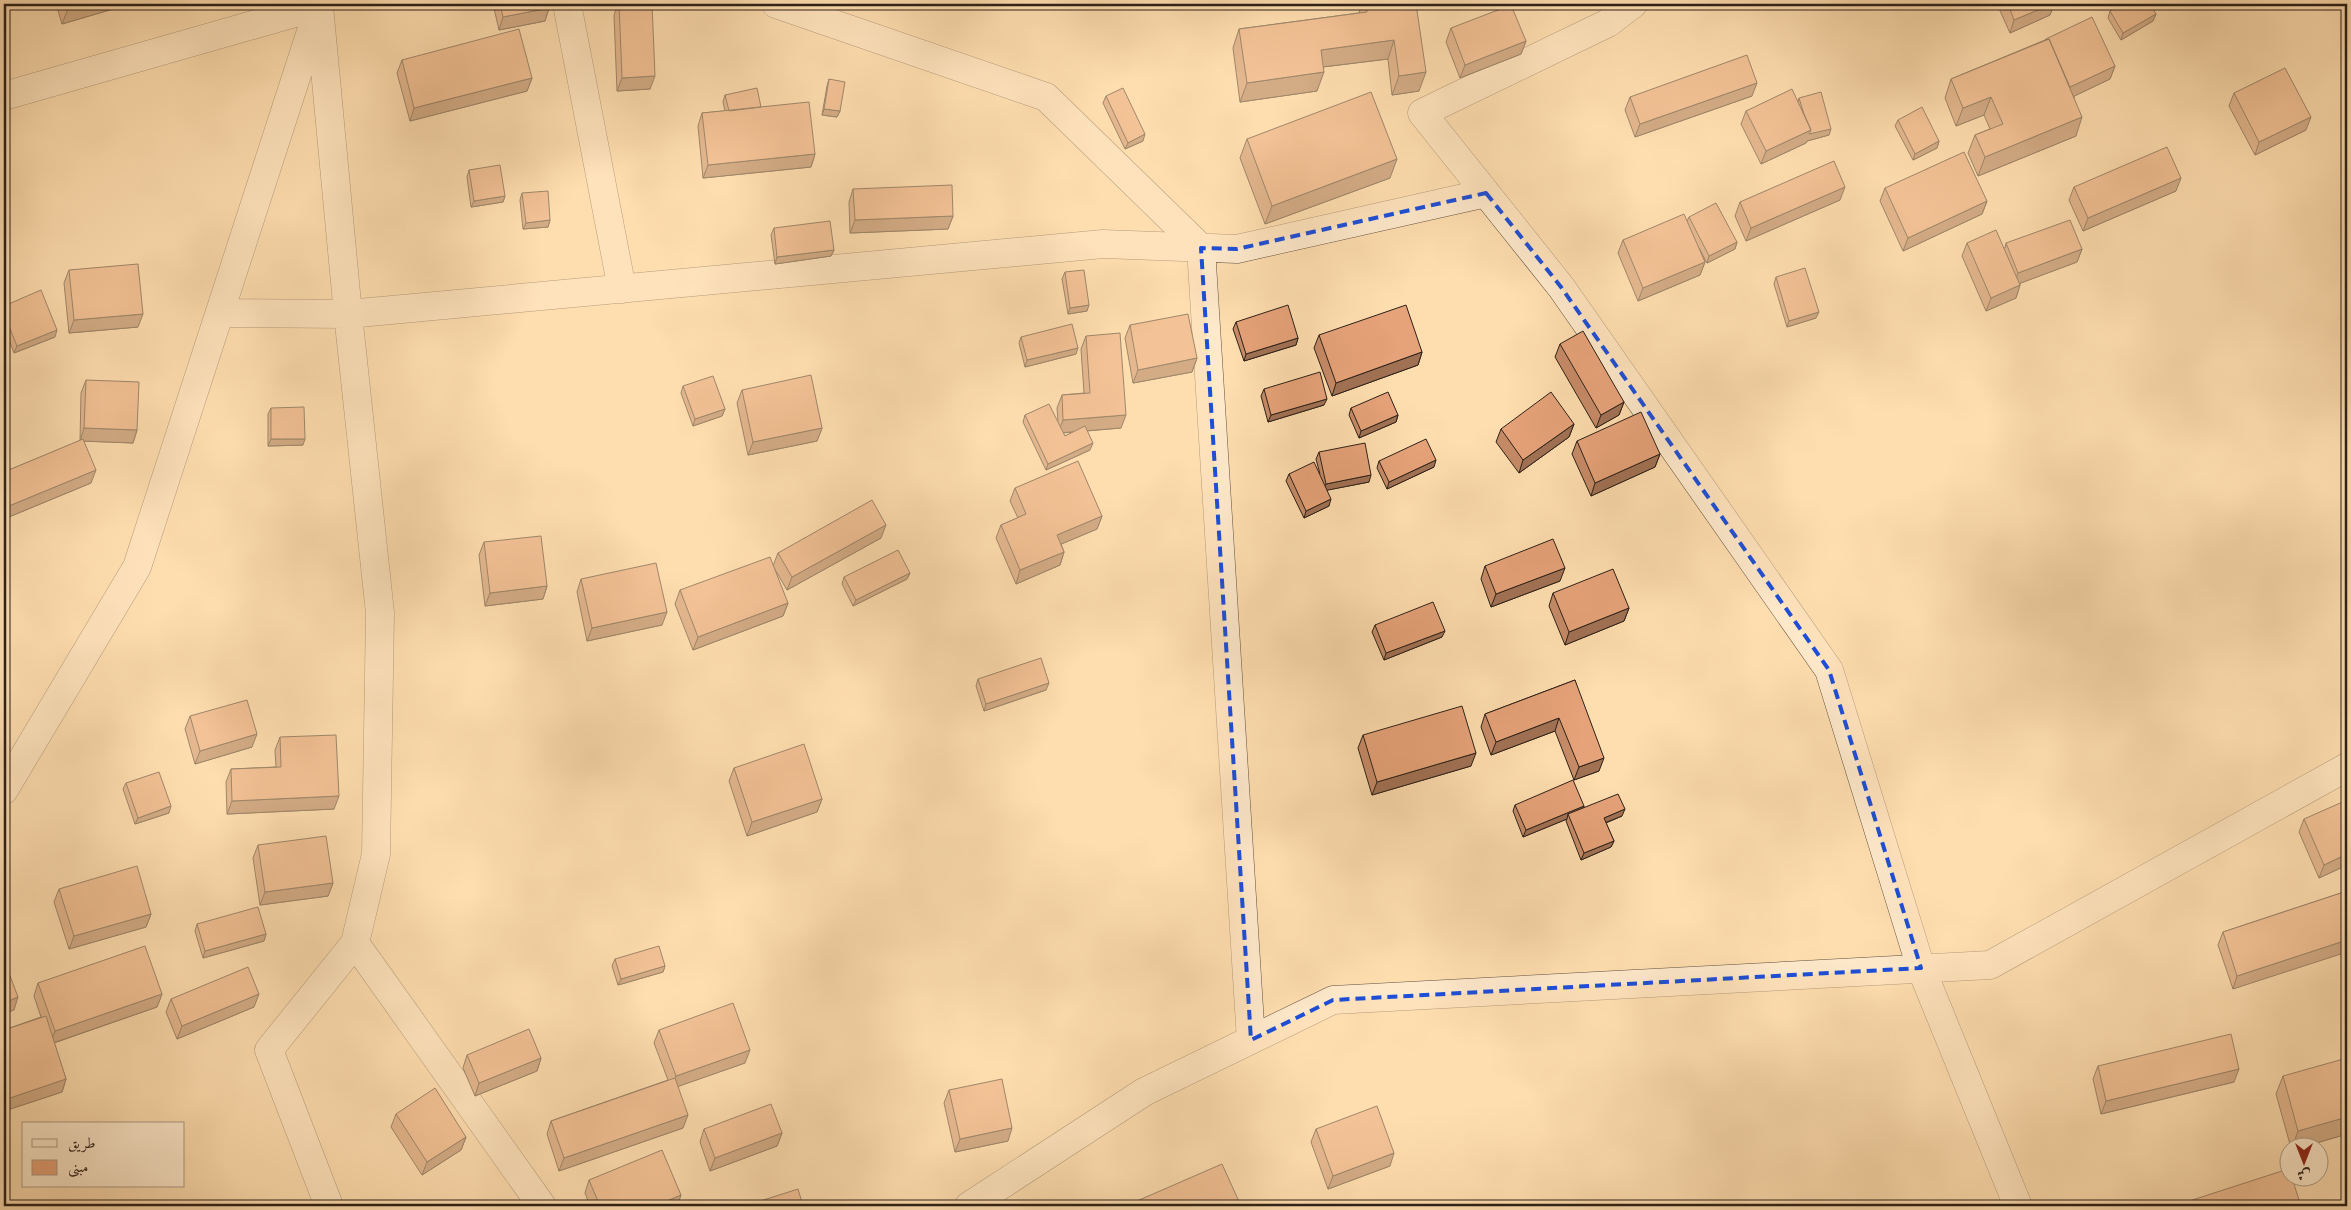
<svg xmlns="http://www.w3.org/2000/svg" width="2351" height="1210" font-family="'IM FELL English',Amiri,serif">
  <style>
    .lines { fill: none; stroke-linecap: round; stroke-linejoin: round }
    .street-casing { stroke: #60503e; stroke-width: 29 }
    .street { stroke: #fee9cb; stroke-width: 28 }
    .wall { fill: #c68b67; stroke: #2c2119; fill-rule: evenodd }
    .shaded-wall { fill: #a17154; stroke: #2c2119 }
    .building { fill: #e6a278; stroke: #2c2119 }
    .marked { fill: none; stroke: #1d4ed8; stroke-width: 4; stroke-dasharray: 10 6; stroke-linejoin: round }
  </style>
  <rect width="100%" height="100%" fill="#feddaf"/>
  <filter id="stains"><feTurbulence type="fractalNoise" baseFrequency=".004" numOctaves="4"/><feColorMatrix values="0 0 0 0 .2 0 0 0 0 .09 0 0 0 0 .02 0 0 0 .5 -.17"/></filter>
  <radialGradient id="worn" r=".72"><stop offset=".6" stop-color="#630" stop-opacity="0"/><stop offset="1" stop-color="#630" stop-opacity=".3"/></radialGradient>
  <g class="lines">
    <g class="street-casing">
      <path id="street" d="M567 4 622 289
        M776 4 1046 97 1201 248 1251 1040
        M1633 4 1608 23 1422 113 1561 287 1829 670 1921 968 2018 1206
        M4 96 319 6 348 314 380 613 376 854 355 943 269 1050 329 1206
        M220 313 348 314 1103 244 1237 249 1486 193
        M4 790 137 567 316 16
        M355 943 542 1206
        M969 1206 1144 1092 1333 1000 1990 965 2347 767"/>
    </g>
    <use href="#street" class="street"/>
  </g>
  <path class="wall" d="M56 4H130L62 24Z
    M493 4H549V8L545 21 499 30Z
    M618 4H652L650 89 617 91 614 15Z
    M1362 4H1416L1419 91 1392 95 1388 59 1323 67 1317 91 1240 102 1233 48 1239 29 1359 13Z
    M1997 4H2054L2050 15 2010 33Z
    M2110 11 2156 14 2153 21 2121 40 2108 18Z
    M1451 28 1526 41 1521 54 1460 78 1446 42Z
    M2046 39 2115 66 2110 79 2074 96 2076 136 1978 176 1968 153 1975 135 1990 129 1984 115 1956 126 1945 98 1951 79 2045 40Z
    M402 60 532 78 527 91 410 121 397 73Z
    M829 79 840 111 837 117 822 115 827 86Z
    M2234 93 2306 130 2255 155 2229 106Z
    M725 95 761 107 815 154 811 167 703 178 698 126 702 113 725 111 723 102Z
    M1106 96 1143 141 1125 149 1103 103Z
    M1752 96 1635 137 1625 110 1630 97Z
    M1799 98 1829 135 1807 141 1806 143 1761 164 1741 124 1746 111 1798 102Z
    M1898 120 1939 141 1937 148 1913 160 1895 126Z
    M1247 139 1390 178 1265 224 1240 158Z
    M469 170 505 196 503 202 471 207 467 177Z
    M2074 187 2176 191 2083 231 2069 200Z
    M1885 188 1987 201 1982 214 1903 251 1880 201Z
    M853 189 953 216 948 229 850 233 849 202Z
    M522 193 550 220 548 227 523 229 520 200Z
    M1840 200 1746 241 1735 216 1740 202Z
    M1689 217 1737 242 1735 249 1707 263 1699 248 1705 262 1700 275 1638 301 1618 253 1623 240 1687 221Z
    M774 228 834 250 831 256 775 264 771 235Z
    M1967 243 2005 248 2006 243 2082 249 2077 262 2020 283V285L2016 298 1986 311 1962 256Z
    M69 270 138 327 69 333 64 283Z
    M1065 272 1087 311 1068 314 1062 279Z
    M1776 277 1816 318 1787 327 1774 284Z
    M4 306 55 337 14 353 4 327Z
    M1236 322 1298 338 1296 345 1244 361 1233 329Z
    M1130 325 1197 358 1192 372 1133 383 1125 338Z
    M1319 335 1422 352 1418 365 1332 396 1314 348Z
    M1086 336 1121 428 1087 431 1090 450 1046 470 1023 422 1025 415 1058 421 1057 408 1062 395 1084 393 1081 349ZM1074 432 1065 436 1063 433Z
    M1021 337 1076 354 1025 367 1019 343Z
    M1560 344 1624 402 1619 415 1596 428 1555 357Z
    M86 380 137 430 133 443 84 441 91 483 4 519V472L80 441 81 393Z
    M683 386 725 409 722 416 693 426 681 393Z
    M1264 389 1324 405 1268 422 1261 396Z
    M742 390 822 428 817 441 748 455 737 403Z
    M271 408 303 445 268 446V414Z
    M1351 408 1398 415 1396 422 1359 438 1349 415Z
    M1574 424 1569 437 1519 473 1496 442 1501 429Z
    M1577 441 1660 454 1655 467 1591 496 1572 454Z
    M1319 452 1369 482 1327 490 1329 506 1304 518 1286 481 1289 474H1320L1316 459Z
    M1379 461 1434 467 1387 489 1377 468Z
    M1015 488 1102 516 1097 529 1061 544 1064 552 1060 565 1016 584 996 538 1001 525 1018 518 1010 501Z
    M881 538 787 590 773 566 778 553Z
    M484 542 547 586 543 599 485 606 479 555Z
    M1485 566 1560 581 1491 607 1481 579Z
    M910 573 907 579 853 606 842 584 844 577Z
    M581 579 662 625 587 641 577 592Z
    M680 590 788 603 783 616 693 650 675 604Z
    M1553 593 1629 608 1624 621 1565 645 1549 606Z
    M1375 625 1442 637 1384 660 1372 632Z
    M978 679 1046 690 984 711 976 686Z
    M1575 680 1599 771 1574 780 1555 731 1491 755 1481 727 1485 714Z
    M190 716 252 747 195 764 185 729Z
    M1363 735 1471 766 1372 795 1358 748Z
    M280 737 334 809 227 814 226 782 231 769 276 767 275 750Z
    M734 768 822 799 817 812 747 836 729 781Z
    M126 783 169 813 135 824 123 789Z
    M1515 805 1584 806 1583 809 1622 816 1606 823 1614 841 1611 847 1581 860 1566 821 1567 819 1523 837 1513 811Z
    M2304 819 2347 865 2319 878 2299 832Z
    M258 845 333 883 328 896 260 905 253 858Z
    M59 889 151 914 146 927 69 949 54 902Z
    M2347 891 2233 989 2218 945 2223 932Z
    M197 924 266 934 264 941 203 958 195 931Z
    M615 959 665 966 663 972 618 985 612 966Z
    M38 983 162 994 157 1007 54 1043 66 1079 62 1092 4 1111V1030L41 1017 34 996Z
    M171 999 254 1007 177 1039 166 1012Z
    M659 1030 745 1063 678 1086 683 1128 559 1171 547 1134 551 1121 668 1080 654 1043Z
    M467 1055 541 1058 537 1071 475 1096 463 1068Z
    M2098 1066 2234 1082 2101 1114 2093 1079Z
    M2283 1076 2347 1134 2299 1148H2291L2276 1094Z
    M949 1090 1008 1141 955 1152 944 1103Z
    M396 1114 466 1137 461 1150 422 1175 391 1127Z
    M704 1129 782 1133 777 1146 710 1171 700 1142Z
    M1316 1129 1390 1166 1328 1189 1311 1142Z
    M589 1180 681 1195 677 1206H590L585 1193Z"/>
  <path class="shaded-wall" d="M75 4H130L62 24 69 6Z
    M2052 4H2054L2050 15 2010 33 2014 20Z
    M549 8 545 21 499 30 503 17Z
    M2156 14 2153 21 2121 40 2123 33Z
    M1394 40 1388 59 1314 68 1321 50Z
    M1526 41 1521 54 1460 78 1465 65Z
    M2115 66 2110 79 2064 101 2068 88Z
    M1324 72 1317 91 1240 102 1247 83Z
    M1426 72 1419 91 1392 95 1399 76Z
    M655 76 650 89 617 91 622 78Z
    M532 78 527 91 410 121 414 108Z
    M1757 83 1752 96 1635 137 1640 124Z
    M1991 97 1984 115 1956 126 1963 108Z
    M824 109 840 111 837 117 822 115Z
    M2082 117 2076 136 1978 176 1985 157Z
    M2311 117 2306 130 2255 155 2259 142Z
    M1831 129 1829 135 1807 141 1806 143 1761 164 1766 151 1811 130Z
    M1145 134 1143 141 1125 149 1128 143Z
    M1939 141 1937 148 1913 160 1915 154Z
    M815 154 811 167 703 178 708 165Z
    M1397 159 1390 178 1265 224 1272 206Z
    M2181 178 2176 191 2083 231 2088 218Z
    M1845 187 1840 200 1746 241 1751 228Z
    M505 196 503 202 471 207 474 201Z
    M1987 201 1982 214 1903 251 1908 238Z
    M953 216 948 229 850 233 855 220Z
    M550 220 548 227 523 229 526 223Z
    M1737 242 1735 249 1707 263 1709 256Z
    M2082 249 2077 262 2013 286 2018 273Z
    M834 250 831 256 775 264 777 257Z
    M1705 262 1700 275 1638 301 1643 288Z
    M2020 285 2016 298 1986 311 1991 298Z
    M1089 305 1087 311 1068 314 1070 308Z
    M1819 312 1816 318 1787 327 1789 321Z
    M143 314 138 327 69 333 74 320Z
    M57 330 55 337 14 353 17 346Z
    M1298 338 1296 345 1244 361 1246 354Z
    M1078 348 1076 354 1025 367 1027 360Z
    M1422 352 1418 365 1332 396 1336 383Z
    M1197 358 1192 372 1133 383 1138 370Z
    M1327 399 1324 405 1268 422 1271 415Z
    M1624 402 1619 415 1596 428 1601 415Z
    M725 409 722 416 693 426 695 419Z
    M1126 415 1121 428 1058 433 1063 420Z
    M1398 415 1396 422 1359 438 1361 431Z
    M1574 424 1569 437 1519 473 1523 460Z
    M84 428 137 430 133 443 80 441Z
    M822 428 817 441 748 455 753 442Z
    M271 439H305L303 445 268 446Z
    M1093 443 1090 450 1046 470 1048 464Z
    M1660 454 1655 467 1591 496 1595 483Z
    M1436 460 1434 467 1387 489 1389 482Z
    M96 470 91 483 4 519V508Z
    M1371 475 1369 482 1323 491 1326 484Z
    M1331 499 1329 506 1304 518 1306 511Z
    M1102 516 1097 529 1052 548 1057 535Z
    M886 525 881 538 787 590 792 577Z
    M1064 552 1060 565 1016 584 1020 570Z
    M1565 568 1560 581 1491 607 1496 594Z
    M910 573 907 579 853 606 856 600Z
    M547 586 543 599 485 606 490 593Z
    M788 603 783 616 693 650 698 637Z
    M1629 608 1624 621 1565 645 1569 632Z
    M667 612 662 625 587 641 592 628Z
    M1445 631 1442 637 1384 660 1386 653Z
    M1049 683 1046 690 984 711 986 704Z
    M1559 718 1555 731 1491 755 1496 742Z
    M257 734 252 747 195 764 200 751Z
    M1476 753 1471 766 1372 795 1377 782Z
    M1604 758 1599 771 1574 780 1579 767Z
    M339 796 334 809 227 814 232 801Z
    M822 799 817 812 747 836 752 822Z
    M171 806 169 813 135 824 138 818Z
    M1584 806 1581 813 1568 814 1567 819 1523 837 1526 830Z
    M1625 809 1622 816 1602 824 1604 818Z
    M1614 841 1611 847 1581 860 1584 853Z
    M2347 854V865L2319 878 2324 865Z
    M333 883 328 896 260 905 265 892Z
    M151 914 146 927 69 949 74 936Z
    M266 934 264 941 203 958 205 951Z
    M2347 940V952L2233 989 2237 976Z
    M665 966 663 972 618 985 621 979Z
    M162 994 157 1007 50 1044 55 1031Z
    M259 994 254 1007 177 1039 182 1026Z
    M18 997 14 1010 4 1014V1003Z
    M750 1050 745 1063 671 1089 676 1076Z
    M541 1058 537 1071 475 1096 479 1083Z
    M2239 1069 2234 1082 2101 1114 2106 1101Z
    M66 1079 62 1092 4 1111V1100Z
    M688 1115 683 1128 559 1171 564 1158Z
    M2347 1117V1134L2299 1148H2292L2298 1131Z
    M1012 1128 1008 1141 955 1152 960 1139Z
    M782 1133 777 1146 710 1171 715 1158Z
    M466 1137 461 1150 422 1175 427 1162Z
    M1394 1153 1390 1166 1328 1189 1333 1176Z
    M681 1195 677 1206H655Z"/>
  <path class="building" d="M500 4H549V8L503 17Z
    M619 4H652L655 76 622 78Z
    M1366 4H1416L1426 72 1399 76 1394 40 1321 50 1324 72 1247 83 1239 29 1367 12Z
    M2008 4H2052L2014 20Z
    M2123 4H2150L2156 14 2123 33 2110 11Z
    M1511 5 1526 41 1465 65 1451 28Z
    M2092 17 2115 66 2070 87 2049 39 2046 40V39Z
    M519 29 532 78 414 108 402 60Z
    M2049 39 2082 117 1985 157 1975 135 2003 124 1991 97 1963 108 1951 79Z
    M1747 55 1757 83 1640 124 1630 97Z
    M2285 68 2311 117 2259 142 2234 93Z
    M829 79 845 82 840 111 824 109Z
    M757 88 761 107 729 111 725 95Z
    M1123 88 1145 134 1128 143 1106 96Z
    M1792 89 1811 130 1766 151 1746 111Z
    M1371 92 1397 159 1272 206 1247 139Z
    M1821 92 1831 129 1809 134 1811 130 1804 114 1799 98Z
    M809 102 815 154 708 165 702 113Z
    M1922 107 1939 141 1915 154 1898 120Z
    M2167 147 2181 178 2088 218 2074 187Z
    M1964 152 1987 201 1908 238 1885 188Z
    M1834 161 1845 187 1751 228 1740 202Z
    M500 165 505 196 474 201 469 170Z
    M952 185 953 216 855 220 853 189Z
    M548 191 550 220 526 223 522 193Z
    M1716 203 1737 242 1709 256 1689 217Z
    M1684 214 1705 262 1643 288 1623 240Z
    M2070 220 2082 249 2018 273 2006 243Z
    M830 221 834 250 777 257 774 228Z
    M1996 230 2020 285 1991 298 1967 243Z
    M138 264 143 314 74 320 69 270Z
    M1805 268 1819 312 1789 321 1776 277Z
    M1084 270 1089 305 1070 308 1065 272Z
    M41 290 57 330 17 346 4 314V306Z
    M1288 305 1298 338 1246 354 1236 322Z
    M1406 305 1422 352 1336 383 1319 335Z
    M1188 314 1197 358 1138 370 1130 325Z
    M1072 324 1078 348 1027 360 1021 337Z
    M1583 331 1624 402 1601 415 1560 344Z
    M1120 333 1126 415 1063 420 1062 395 1090 393 1086 336Z
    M1320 372 1327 399 1271 415 1264 389Z
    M811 375 822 428 753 442 742 390Z
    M713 376 725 409 695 419 683 386Z
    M86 380 139 382 137 430 84 428Z
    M1388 392 1398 415 1361 431 1351 408Z
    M1551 392 1574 424 1523 460 1501 429Z
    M1049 404 1065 436 1085 426 1093 443 1048 464 1025 415Z
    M304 407 305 439H271V408Z
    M1641 412 1660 454 1595 483 1577 441Z
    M83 439 96 470 4 508V472Z
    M1426 439 1436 460 1389 482 1379 461Z
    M1365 443 1371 475 1326 484 1319 452Z
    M1078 461 1102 516 1057 535 1064 552 1020 570 1001 525 1026 514 1015 488Z
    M1314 462 1331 499 1306 511 1289 474Z
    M872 500 886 525 792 577 778 553Z
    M541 536 547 586 490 593 484 542Z
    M1553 539 1565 568 1496 594 1485 566Z
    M898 550 910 573 856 600 844 577Z
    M770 557 788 603 698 637 680 590Z
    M656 563 667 612 592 628 581 579Z
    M1613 569 1629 608 1569 632 1553 593Z
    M1433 602 1445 631 1386 653 1375 625Z
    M1041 658 1049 683 986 704 978 679Z
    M1575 680 1604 758 1579 767 1559 718 1496 742 1485 714Z
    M247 700 257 734 200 751 190 716Z
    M1462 706 1476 753 1377 782 1363 735Z
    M336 735 339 796 232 801 231 769 281 767 280 737Z
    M804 744 822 799 752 822 734 768Z
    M159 772 171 806 138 818 126 783Z
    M1573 780 1584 806 1526 830 1515 805Z
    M1618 794 1625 809 1604 818 1614 841 1584 853 1568 814Z
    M2347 800V854L2324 865 2304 819Z
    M326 836 333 883 265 892 258 845Z
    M137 866 151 914 74 936 59 889Z
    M2347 891V940L2237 976 2223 932Z
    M258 907 266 934 205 951 197 924Z
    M145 946 162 994 55 1031 38 983Z
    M659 946 665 966 621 979 615 959Z
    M4 960 18 997 4 1003Z
    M248 967 259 994 182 1026 171 999Z
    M733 1003 750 1050 676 1076 659 1030Z
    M46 1016 66 1079 4 1100V1068L8 1067 4 1052V1030Z
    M529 1029 541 1058 479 1083 467 1055Z
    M2231 1034 2239 1069 2106 1101 2098 1066Z
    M2347 1058V1117L2298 1131 2283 1076Z
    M675 1078 688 1115 564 1158 551 1121Z
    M1002 1079 1012 1128 960 1139 949 1090Z
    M435 1088 466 1137 427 1162 396 1114Z
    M771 1104 782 1133 715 1158 704 1129Z
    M1377 1106 1394 1153 1333 1176 1316 1129Z
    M662 1150 681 1195 655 1206H600L589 1180Z
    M1222 1164 1241 1206H1130V1204Z
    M2288 1169V1178H2292L2301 1206H2174Z
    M798 1189 803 1206H751V1204Z"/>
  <path d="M0 0H2351V1210H0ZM1486 193 1561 287 1829 670 1921 968 1333 1000 1251 1040 1201 248 1237 249Z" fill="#feddaf" fill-opacity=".55" fill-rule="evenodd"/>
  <path class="marked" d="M1486 193 1561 287 1829 670 1921 968 1333 1000 1251 1040 1201 248 1237 249Z"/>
  <rect width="2351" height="1210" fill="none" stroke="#feddaf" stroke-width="20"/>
  <rect x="5" y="5" width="2341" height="1200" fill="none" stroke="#2c2119" stroke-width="2.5"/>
  <rect x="10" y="10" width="2331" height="1190" fill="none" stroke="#2c2119"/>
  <rect x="22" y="1122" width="162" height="65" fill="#fee9cb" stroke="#aa9984"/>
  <rect x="32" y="1139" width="25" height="8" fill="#fee9cb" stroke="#aa9984"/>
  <text x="68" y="1148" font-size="15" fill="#2c2119">طريق</text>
  <rect x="32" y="1160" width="25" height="15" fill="#e6a278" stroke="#aa9984"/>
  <text x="68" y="1172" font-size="15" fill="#2c2119">مبنى</text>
  <g transform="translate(2304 1162) rotate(180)"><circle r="24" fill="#fee9cb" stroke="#aa9984"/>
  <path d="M0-4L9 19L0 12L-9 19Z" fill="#8f2418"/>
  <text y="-8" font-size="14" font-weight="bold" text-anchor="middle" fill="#2c2119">ش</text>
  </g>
  <rect width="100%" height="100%" filter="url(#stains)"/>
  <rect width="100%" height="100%" fill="url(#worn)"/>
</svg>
